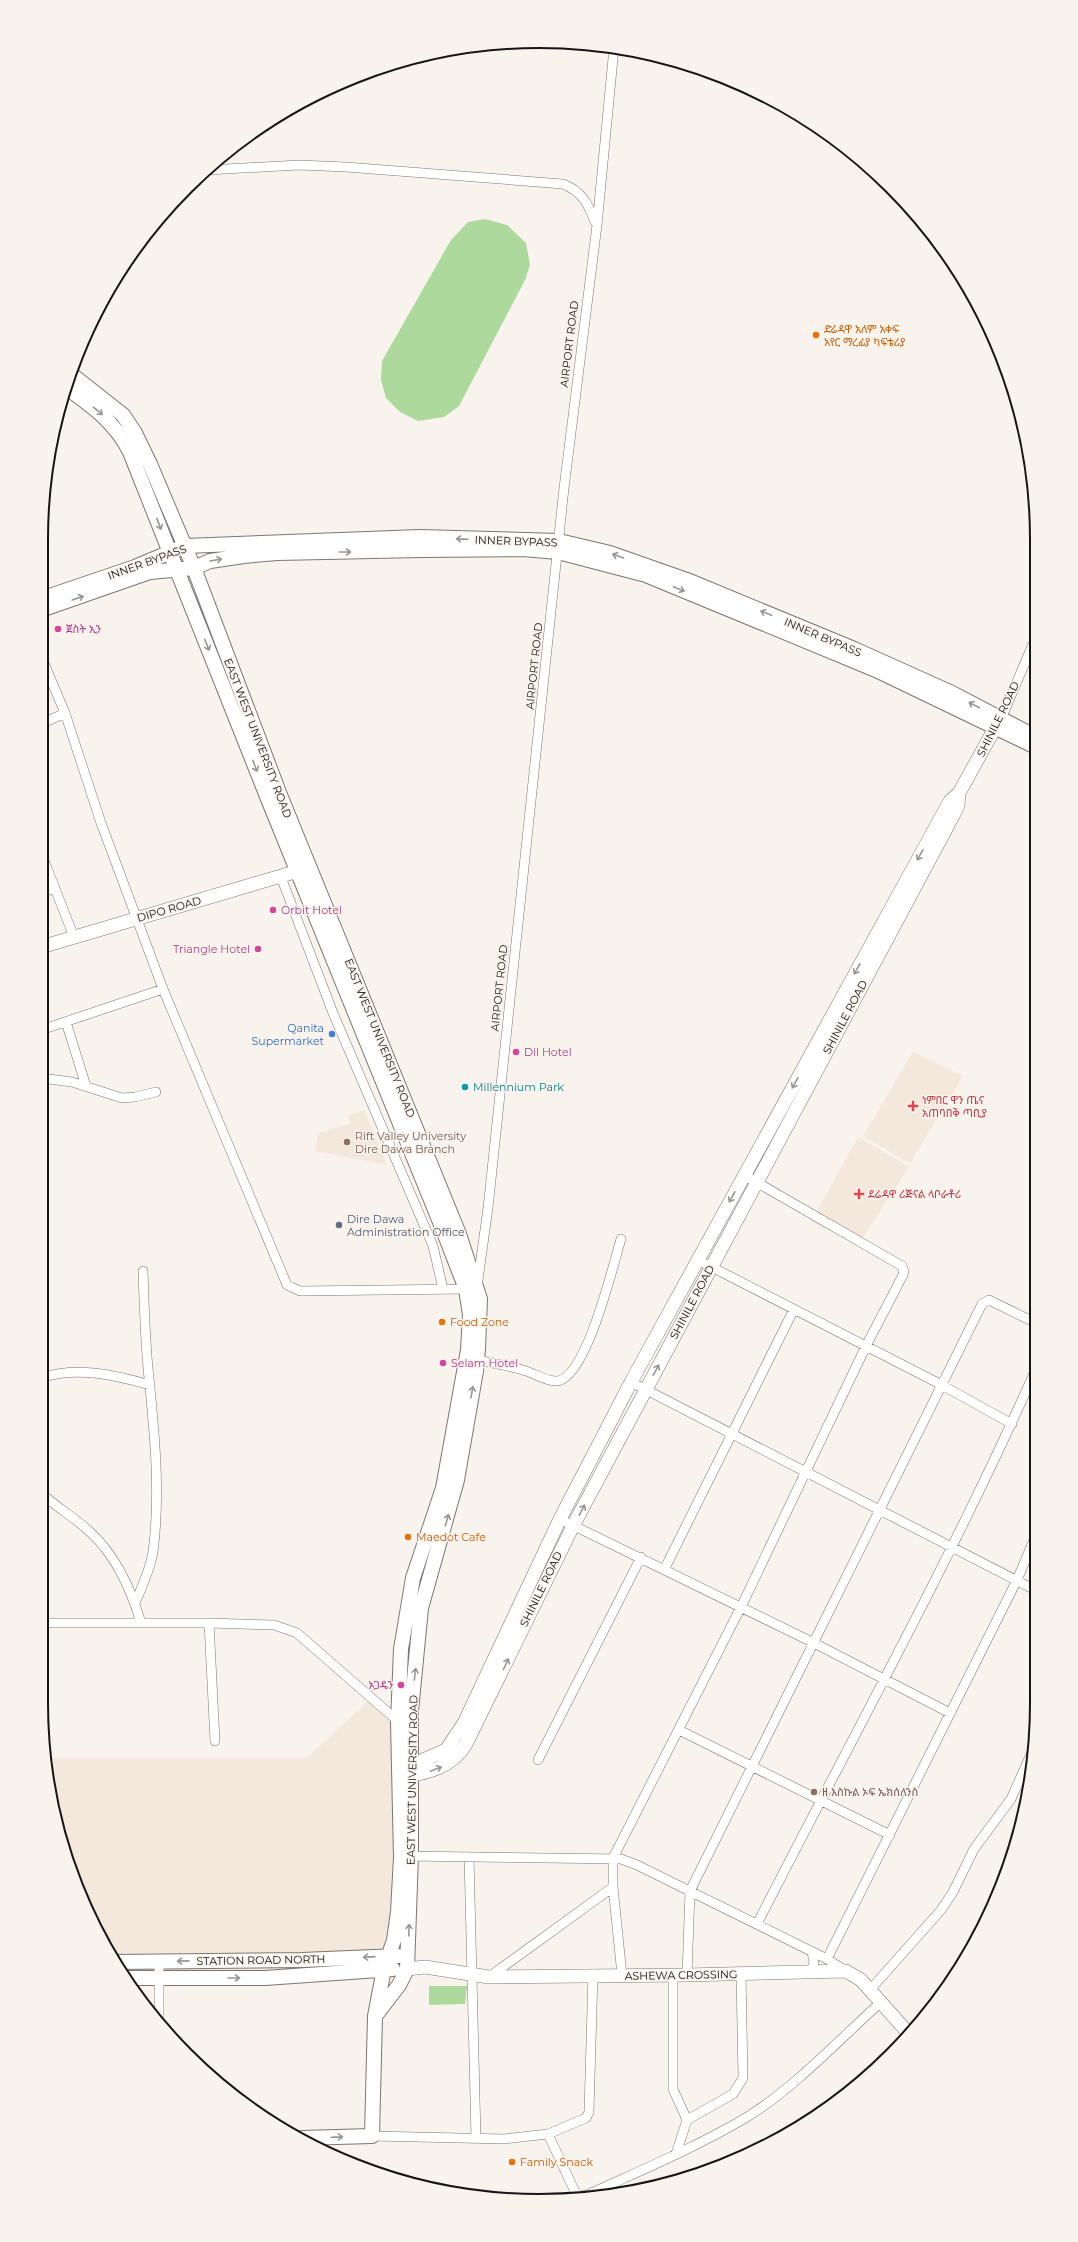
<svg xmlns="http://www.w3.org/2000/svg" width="1078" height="2242" font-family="Montserrat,'Noto Sans Ethiopic',sans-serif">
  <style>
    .built { fill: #f4e7db }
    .green { fill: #add99c }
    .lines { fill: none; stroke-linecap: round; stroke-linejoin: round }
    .street-casing { stroke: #7c7671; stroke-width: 10 }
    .secondary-casing { stroke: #7c7671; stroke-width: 14 }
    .primary-casing { stroke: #7c7671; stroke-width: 16 }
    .street { stroke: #fff; stroke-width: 9 }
    .secondary { stroke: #fff; stroke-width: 13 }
    .primary { stroke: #fff; stroke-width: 14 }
    .oneway { stroke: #979695 }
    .food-dot { fill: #e8710a; stroke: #f9f3ed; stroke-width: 1.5 }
    .hotel-dot { fill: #d1479c; stroke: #f9f3ed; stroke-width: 1.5 }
    .shop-dot { fill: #3f7fe0; stroke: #f9f3ed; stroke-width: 1.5 }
    .culture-dot { fill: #0f9aa8; stroke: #f9f3ed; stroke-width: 1.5 }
    .health-dot { fill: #e0444e; stroke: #f9f3ed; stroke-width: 1.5 }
    .education-dot { fill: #8d6e63; stroke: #f9f3ed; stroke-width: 1.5 }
    .service-dot { fill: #5c6f8a; stroke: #f9f3ed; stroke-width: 1.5 }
    .labels { text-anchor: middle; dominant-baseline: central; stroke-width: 3; stroke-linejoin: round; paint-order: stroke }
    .food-label { font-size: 11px; fill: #c56008; stroke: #f9f3ed; text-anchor: start }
    .street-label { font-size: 11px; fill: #181614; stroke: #f9f3ed }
    .hotel-label { font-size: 11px; fill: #b23c85; stroke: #f9f3ed; text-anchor: start }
    .shop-label { font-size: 11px; fill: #366cbe; stroke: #f9f3ed; text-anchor: end }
    .culture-label { font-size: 11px; fill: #0d838f; stroke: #f9f3ed; text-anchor: start }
    .health-label { font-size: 11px; fill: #be3a42; stroke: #f9f3ed; text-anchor: start }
    .education-label { font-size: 11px; fill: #785e54; stroke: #f9f3ed; text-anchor: start }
    .service-label { font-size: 11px; fill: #4e5e75; stroke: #f9f3ed; text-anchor: start }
    .rim { fill: none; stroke: #181614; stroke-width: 2 }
  </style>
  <rect width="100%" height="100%" fill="#f9f3ed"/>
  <path class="built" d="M913 1052 963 1076 910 1163 863 1136Z
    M364 1110 387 1165 315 1151 318 1133 350 1124 348 1116Z
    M858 1137 909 1167 860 1242 811 1222Z
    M374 1696 399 1718 395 1977 128 1983 108 1952 68 1863 51 1800 46 1758H307Z"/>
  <path class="green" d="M485 219 507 225 526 243 530 265 525 280 459 406 444 417 418 421 400 412 386 398 381 380 382 361 451 240 468 222Z
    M429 1986H467L465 2004 429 2005Z"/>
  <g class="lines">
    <g class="street-casing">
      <path id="street" d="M208 170 299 165 346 167 563 184C583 192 588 204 595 222
        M86 335 95 318
        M41 656 65 713 101 823 163 989 287 1285 300 1291 466 1289 477 1287 488 1208 564 488 597 225 614 48
        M1001 719 1033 644
        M41 724 65 713
        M41 853 74 937
        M281 877 333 1013 433 1246 443 1289
        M41 893 55 888
        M66 1022 86 1086
        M41 1030 163 989
        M41 1078 72 1082 122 1098 135 1097 156 1092
        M698 1260 940 1384 1012 1424
        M472 1359C490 1363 509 1365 526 1371 536 1374 547 1382 558 1381 587 1376 613 1265 621 1239
        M41 1378C77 1366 115 1375 150 1385
        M631 1382 1037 1591
        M41 1493C56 1507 74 1517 89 1531 116 1555 131 1589 141 1623
        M560 1519 812 1642 950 1713
        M665 1568 794 1309
        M135 1603C142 1587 150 1570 153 1552 161 1491 154 1428 148 1368 145 1336 144 1303 143 1271
        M41 1623H209L274 1625 297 1633 400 1723
        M209 1623 215 1741
        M679 1730 890 1835
        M538 1760 641 1557
        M406 1856 621 1859 637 1865 827 1959 846 1971
        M469 1857 476 2138
        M613 1887 622 1975
        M757 1924C851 1740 952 1558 1036 1369
        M827 1959 1017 1580 1036 1535
        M159 1961V2022
        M811 1972 814 1962 812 1952
        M673 1975V2089L687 2120
        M687 1975 690 1891 982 1304 989 1300 1036 1323
        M489 1977 613 1887V1858L741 1607 866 1346 903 1275 904 1271 902 1266 744 1175
        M870 1990 941 1910 953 1892 974 1849 1011 1799 1032 1752
        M548 2134 576 2194 585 2196C639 2171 695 2148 747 2117 793 2089 840 2039 881 2002
        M372 2136 504 2139 548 2134 586 2118 589 2112 593 1974
        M676 2154 687 2120 733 2094 743 2078 741 1974"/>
    </g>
    <g class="secondary-casing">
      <path id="secondary" d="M41 947 308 868
        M400 1764 421 1761 446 1750 464 1723 560 1519 631 1382 939 821 950 801 959 793
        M402 1776C428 1774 452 1767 466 1744L574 1524 954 814 958 805 959 793 1000 719
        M407 1969 425 1967 489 1977 687 1975 846 1971 861 1980 910 2035"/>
    </g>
    <g class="primary-casing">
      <path id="primary" d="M71 374 123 415 135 433 150 464 194 568 280 795 459 1234 480 1299 478 1349 476 1371 457 1480 421 1608 411 1711V1855L407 1969 399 1985 376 2015
        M67 388C92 406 116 423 130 452L268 799 442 1227 466 1289 470 1315 468 1350 443 1488 413 1578 401 1649 398 1722 401 1857 398 1912 394 1940 384 1969 375 2016 372 2136 302 2138
        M41 599 135 567 185 546 420 537 559 541 610 553 687 580 854 649 952 693 1034 736
        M41 610 150 572 194 568 210 561 244 556 277 553 421 550 523 549 558 552 646 575 876 670 1034 746
        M114 1962 302 1960 398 1956
        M125 1978H265L393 1969"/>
    </g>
    <use href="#street" class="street"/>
    <use href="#secondary" class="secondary"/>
    <use href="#primary" class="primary"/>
  </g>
  <defs><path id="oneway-shaft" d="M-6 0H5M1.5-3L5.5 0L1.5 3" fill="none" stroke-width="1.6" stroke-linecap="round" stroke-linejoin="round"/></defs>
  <g class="oneway">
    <use href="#oneway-shaft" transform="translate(98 411) rotate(40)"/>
    <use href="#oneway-shaft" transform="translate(159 524) rotate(69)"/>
    <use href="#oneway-shaft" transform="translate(462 539) rotate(-178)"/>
    <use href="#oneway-shaft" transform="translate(345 552)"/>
    <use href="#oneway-shaft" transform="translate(618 556) rotate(-160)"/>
    <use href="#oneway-shaft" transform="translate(216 560) rotate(-10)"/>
    <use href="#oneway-shaft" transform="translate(679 589) rotate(23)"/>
    <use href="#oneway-shaft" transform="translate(78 598) rotate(-19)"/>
    <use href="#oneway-shaft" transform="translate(766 613) rotate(-158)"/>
    <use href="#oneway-shaft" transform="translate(207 645) rotate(68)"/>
    <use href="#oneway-shaft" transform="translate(974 705) rotate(-152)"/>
    <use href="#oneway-shaft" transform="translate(255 766) rotate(69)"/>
    <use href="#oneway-shaft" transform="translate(920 855) rotate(119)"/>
    <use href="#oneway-shaft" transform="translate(857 969) rotate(119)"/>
    <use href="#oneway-shaft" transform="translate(795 1083) rotate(119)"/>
    <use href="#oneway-shaft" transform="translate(732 1197) rotate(119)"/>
    <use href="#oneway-shaft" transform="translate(656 1370) rotate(-62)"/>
    <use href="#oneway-shaft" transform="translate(472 1392) rotate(-80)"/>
    <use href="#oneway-shaft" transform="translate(582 1510) rotate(-62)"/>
    <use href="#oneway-shaft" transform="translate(447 1520) rotate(-74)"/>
    <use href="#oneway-shaft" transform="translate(506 1664) rotate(-65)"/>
    <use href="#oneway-shaft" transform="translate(415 1674) rotate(-84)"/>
    <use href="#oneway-shaft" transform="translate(436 1769) rotate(-21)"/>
    <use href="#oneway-shaft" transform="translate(409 1930) rotate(-88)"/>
    <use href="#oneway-shaft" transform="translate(369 1957) rotate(176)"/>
    <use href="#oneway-shaft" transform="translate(183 1961) rotate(179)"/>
    <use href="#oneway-shaft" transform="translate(234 1978)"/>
    <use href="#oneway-shaft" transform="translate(337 2137) rotate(-2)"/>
  </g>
  <g class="food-dot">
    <circle cx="816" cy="335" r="4"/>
    <circle cx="442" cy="1322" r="4"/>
    <circle cx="408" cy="1537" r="4"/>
    <circle cx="512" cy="2162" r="4"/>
  </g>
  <g class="hotel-dot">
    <circle cx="58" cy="629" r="4"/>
    <circle cx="273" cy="910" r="4"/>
    <circle cx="258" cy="949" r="4"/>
    <circle cx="516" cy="1052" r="4"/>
    <circle cx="443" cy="1363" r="4"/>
    <circle cx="401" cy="1685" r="4"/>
  </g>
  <circle class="shop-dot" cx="332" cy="1034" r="4"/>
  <circle class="culture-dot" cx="465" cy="1087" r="4"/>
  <g class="health-dot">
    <path d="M911 1100h4v4h4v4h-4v4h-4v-4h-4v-4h4z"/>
    <path d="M857 1188h4v4h4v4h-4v4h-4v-4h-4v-4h4z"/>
  </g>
  <g class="education-dot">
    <circle cx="347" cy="1142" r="4"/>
    <circle cx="814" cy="1792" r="4"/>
  </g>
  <circle class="service-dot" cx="339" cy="1225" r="4"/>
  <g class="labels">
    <g class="food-label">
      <text x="824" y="329">ድሬዳዋ አለም አቀፍ<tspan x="824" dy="13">አየር ማረፊያ ካፍቴሪያ</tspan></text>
      <text x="450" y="1322">Food Zone</text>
      <text x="416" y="1537">Maedot Cafe</text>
      <text x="520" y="2162">Family Snack</text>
    </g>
    <g class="street-label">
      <text transform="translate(569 344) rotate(-83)">AIRPORT ROAD</text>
      <text transform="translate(516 541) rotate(2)">INNER BYPASS</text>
      <text transform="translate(147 562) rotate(-20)">INNER BYPASS</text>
      <text transform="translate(823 637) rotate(23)">INNER BYPASS</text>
      <text transform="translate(534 666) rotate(-84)">AIRPORT ROAD</text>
      <text transform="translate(998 719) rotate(-64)">SHINILE ROAD</text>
      <text transform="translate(258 738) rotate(69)">EAST WEST UNIVERSITY ROAD</text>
      <text transform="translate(169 909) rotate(-16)">DIPO ROAD</text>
      <text transform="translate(499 988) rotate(-84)">AIRPORT ROAD</text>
      <text transform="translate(845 1017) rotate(-62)">SHINILE ROAD</text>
      <text transform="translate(380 1038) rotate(68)">EAST WEST UNIVERSITY ROAD</text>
      <text transform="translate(692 1302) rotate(-62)">SHINILE ROAD</text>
      <text transform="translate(541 1589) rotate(-64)">SHINILE ROAD</text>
      <text transform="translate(412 1780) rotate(-89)">EAST WEST UNIVERSITY ROAD</text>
      <text transform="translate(261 1960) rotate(-1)">STATION ROAD NORTH</text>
      <text transform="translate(681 1975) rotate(-1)">ASHEWA CROSSING</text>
    </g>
    <g class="hotel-label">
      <text x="66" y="629">ጀስት ኢን</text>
      <text x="281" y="910">Orbit Hotel</text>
      <text x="250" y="949" text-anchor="end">Triangle Hotel</text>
      <text x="524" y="1052">Dil Hotel</text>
      <text x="451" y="1363">Selam Hotel</text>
      <text x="393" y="1685" text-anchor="end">ኦጋዴን</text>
    </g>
    <g class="shop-label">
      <text x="324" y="1028">Qanita<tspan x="324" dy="13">Supermarket</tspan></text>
    </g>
    <g class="culture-label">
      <text x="473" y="1087">Millennium Park</text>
    </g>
    <g class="health-label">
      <text x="922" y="1100">ነምበር ዋን ጤና<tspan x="922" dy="13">አጠባበቅ ጣቢያ</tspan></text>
      <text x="868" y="1194">ደሬዳዋ ሪጅናል ላቦራቶሪ</text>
    </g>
    <g class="education-label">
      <text x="355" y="1136">Rift Valley University<tspan x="355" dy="13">Dire Dawa Branch</tspan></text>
      <text x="822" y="1792">ዘ እስኩል ኦፍ ኤክሰለንስ</text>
    </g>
    <g class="service-label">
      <text x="347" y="1219">Dire Dawa<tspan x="347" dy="13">Administration Office</tspan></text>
    </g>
  </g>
  <path d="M0 0H1078V2242H0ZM539 48H539A491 491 0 0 1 1030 539V1703A491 491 0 0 1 539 2194H539A491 491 0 0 1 48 1703V539A491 491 0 0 1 539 48Z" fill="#f9f3ed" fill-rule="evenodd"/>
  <path class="rim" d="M539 48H539A491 491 0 0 1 1030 539V1703A491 491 0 0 1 539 2194H539A491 491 0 0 1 48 1703V539A491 491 0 0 1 539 48Z"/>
</svg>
